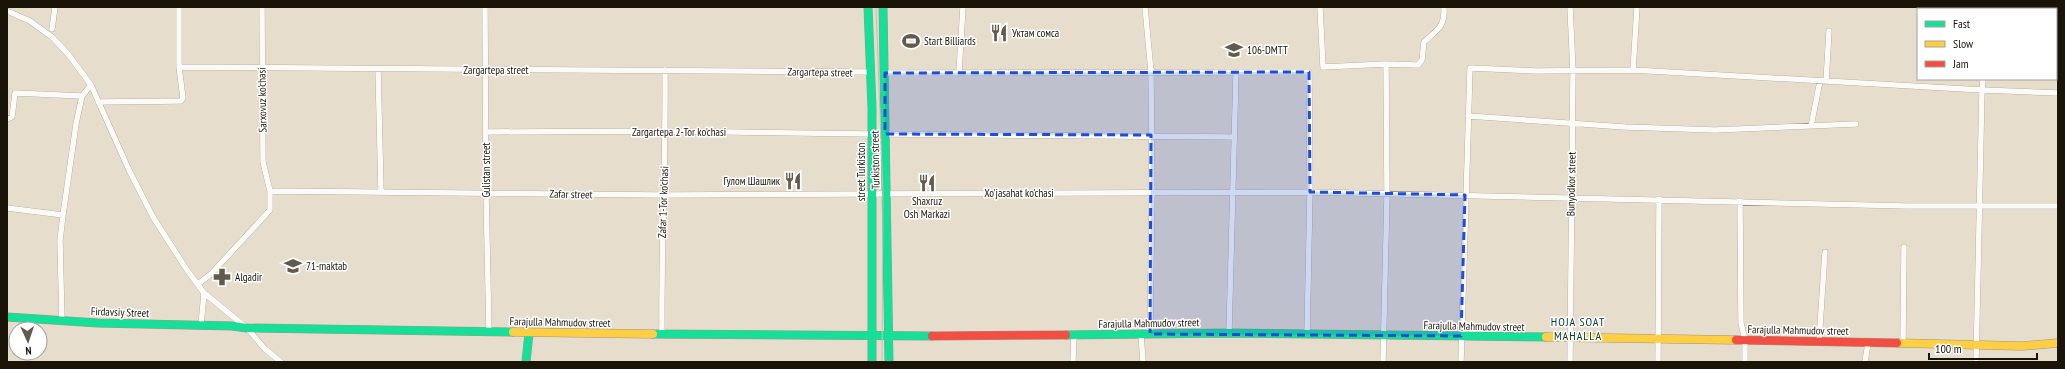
<svg xmlns="http://www.w3.org/2000/svg" width="2065" height="369" font-family="'PT Sans Narrow',sans-serif">
  <style>
    .lines { fill: none; stroke-linecap: round; stroke-linejoin: round }
    .street-casing { stroke: #9c9488; stroke-width: 6 }
    .fast-casing { stroke: #9c9488; stroke-width: 9 }
    .slow-casing { stroke: #9c9488; stroke-width: 9 }
    .jam-casing { stroke: #9c9488; stroke-width: 9 }
    .street { stroke: #fbfaf7; stroke-width: 5.5 }
    .fast { stroke: #16e098; stroke-width: 8 }
    .slow { stroke: #ffcf43; stroke-width: 8 }
    .jam { stroke: #f24e42; stroke-width: 8 }
    .tram { stroke: #c2bfba; stroke-width: 1 }
    .marked { fill: #1d4ed8; fill-opacity: 0.2; stroke: #1d4ed8; stroke-width: 3; stroke-dasharray: 8 5; stroke-linejoin: round }
    .labels { text-anchor: middle; dominant-baseline: central; stroke-width: 3; stroke-linejoin: round; paint-order: stroke }
    .poi-label { font-size: 11px; fill: #1a1408; stroke: #fff; text-anchor: start }
    .street-label { font-size: 11px; fill: #1a1408; stroke: #fff }
    .neighbourhood-label { font-size: 12px; letter-spacing: 1px; fill: #064238; stroke: #fff }
  </style>
  <rect width="100%" height="100%" fill="#e7ddcc"/>
  <g class="lines">
    <g class="street-casing">
      <path id="street" d="M179 7V67L871 72
        M485 7 486 193 489 332
        M1145 7 1151 72 1152 193 1150 334
        M1320 7 1323 67 1386 64 1418 65 1422 60 1424 42C1438 29 1445 27 1444 7
        M1981 7V9
        M7 11 30 21 52 37 68 54 91 85 129 170 153 217 187 270 204 293 247 328 265 349 281 362
        M52 29 55 7
        M378 69 381 191
        M1633 70 1637 7
        M959 72 963 7
        M885 73 1309 72 1310 192 1307 334
        M1983 79 1982 90 2058 93
        M1826 82 1829 31
        M98 102 181 101 183 98 179 67
        M1468 116 1625 127 1715 130 1856 124
        M7 119 12 117 15 93 82 96
        M1811 126 1820 81
        M486 132 666 131 872 134
        M885 134 1234 137
        M270 191 663 195 1310 192 1907 206H2058
        M1740 201 1741 323 1745 340V362
        M7 208 63 215
        M198 284 211 274 270 210V191L263 162 262 7
        M62 321 60 241 63 215 76 124 82 96 91 85
        M201 325 204 293
        M1229 333 1236 73
        M1141 334 1143 362
        M662 335C661 246 666 158 665 70
        M1819 341 1825 252
        M1903 343 1904 247
        M1073 362 1074 335
        M1383 362 1387 195 1386 64
        M1461 362 1470 68 1537 71 1633 70 1982 90 1976 362
        M1570 362 1573 71 1570 7
        M1658 362 1659 199
        M1865 362 1868 343"/>
    </g>
    <g class="fast-casing">
      <path id="fast" d="M868 7 872 108V362
        M883 7 889 362
        M7 317 98 323 232 326 247 328 513 332
        M653 334 932 336
        M1066 335 1229 333 1546 337
        M526 362 529 333"/>
    </g>
    <g class="slow-casing">
      <path id="slow" d="M513 332 653 334
        M1546 337 1736 340
        M1897 343 2022 346 2058 343"/>
    </g>
    <g class="jam-casing">
      <path id="jam" d="M932 336 1066 335
        M1736 340 1897 343"/>
    </g>
    <use href="#street" class="street"/>
    <use href="#fast" class="fast"/>
    <use href="#slow" class="slow"/>
    <use href="#jam" class="jam"/>
    <path class="tram" d="M876 7 883 193 882 362"/>
  </g>
  <path class="marked" d="M1309 72 1310 192 1465 195 1461 336 1150 334 1151 135 885 134V73Z"/>
  <defs>
    <g id="restaurant-bare" transform="scale(1.38)"><path d="M-5-6h1v4h1v-4h1v4h1v-4h1v5L-1.5 .5V6h-2V.5L-5-1ZM5-6V6H3V1.5H1.5Q1.5-4 5-6Z" fill="#625a4d" stroke="#fff" stroke-width="2.5" paint-order="stroke"/></g>
    <g id="stadium-bare" transform="scale(1.38)"><path d="M0-5a6.5 5 0 1 0 0 10a6.5 5 0 1 0 0-10ZM-3.5-1.8h7v3.6h-7Z" fill="#625a4d" stroke="#fff" stroke-width="2.5" paint-order="stroke"/></g>
    <g id="school-bare" transform="scale(1.38)"><path d="M0-5L7-2L0 1L-7-2ZM-4 1L0 2.5L4 1V4Q0 6-4 4Z" fill="#625a4d" stroke="#fff" stroke-width="2.5" paint-order="stroke"/></g>
    <g id="pharmacy-bare" transform="scale(1.38)"><path d="M-2-6h4v4h4v4h-4v4h-4v-4h-4v-4h4Z" fill="#625a4d" stroke="#fff" stroke-width="2.5" paint-order="stroke"/></g>
  </defs>
  <g fill-rule="evenodd">
    <use href="#restaurant-bare" x="999" y="33"/>
    <use href="#stadium-bare" x="911" y="41"/>
    <use href="#school-bare" x="1234" y="50"/>
    <use href="#restaurant-bare" x="793" y="181"/>
    <use href="#restaurant-bare" x="927" y="183"/>
    <use href="#school-bare" x="293" y="266"/>
    <use href="#pharmacy-bare" x="222" y="277"/>
  </g>
  <g class="labels">
    <g class="poi-label">
      <text x="1012" y="33">Уктам сомса</text>
      <text x="924" y="41">Start Billiards</text>
      <text x="1247" y="50">106-DMTT</text>
      <text x="780" y="181" text-anchor="end">Гулом Шашлик</text>
      <text x="927" y="201" text-anchor="middle">Shaxruz<tspan x="927" dy="13">Osh Markazi</tspan></text>
      <text x="306" y="266">71-maktab</text>
      <text x="235" y="277">Algadir</text>
    </g>
    <g class="street-label">
      <text x="496" y="70">Zargartepa street</text>
      <text transform="translate(820 72) rotate(1)">Zargartepa street</text>
      <text transform="translate(262 100) rotate(-91)">Sarxovuz ko'chasi</text>
      <text x="679" y="132">Zargartepa 2-Tor ko'chasi</text>
      <text transform="translate(875 160) rotate(-91)">Turkiston street</text>
      <text transform="translate(486 170) rotate(-90)">Gulistan street</text>
      <text transform="translate(861 172) rotate(-90)">street Turkiston</text>
      <text transform="translate(1571 184) rotate(-89)">Bunyodkor street</text>
      <text x="1019" y="193">Xo'jasahat ko'chasi</text>
      <text transform="translate(571 194) rotate(1)">Zafar street</text>
      <text transform="translate(663 202) rotate(-88)">Zafar 1-Tor ko'chasi</text>
      <text transform="translate(120 312) rotate(2)">Firdavsiy Street</text>
      <text transform="translate(560 322) rotate(1)">Farajulla Mahmudov street</text>
      <text transform="translate(1149 323) rotate(-1)">Farajulla Mahmudov street</text>
      <text transform="translate(1474 326) rotate(1)">Farajulla Mahmudov street</text>
      <text transform="translate(1798 330) rotate(1)">Farajulla Mahmudov street</text>
    </g>
    <g class="neighbourhood-label">
      <text x="1578" y="321">HOJA SOAT<tspan x="1578" dy="14">MAHALLA</tspan></text>
    </g>
  </g>
  <rect width="2065" height="369" fill="none" stroke="#1a1408" stroke-width="16"/>
  <rect x="1917" y="8" width="140" height="72" fill="#ffffff" stroke="#a3a19c"/>
  <rect x="1925" y="21" width="20" height="6" fill="#16e098" stroke="#a3a19c"/>
  <text x="1953" y="28" font-size="12" fill="#1a1408">Fast</text>
  <rect x="1925" y="41" width="20" height="6" fill="#ffcf43" stroke="#a3a19c"/>
  <text x="1953" y="48" font-size="12" fill="#1a1408">Slow</text>
  <rect x="1925" y="61" width="20" height="6" fill="#f24e42" stroke="#a3a19c"/>
  <text x="1953" y="68" font-size="12" fill="#1a1408">Jam</text>
  <g transform="translate(28 341) rotate(177)"><circle r="19" fill="#ffffff" stroke="#a3a19c"/>
  <path d="M0-3L7 15L0 10L-7 15Z" fill="#625a4d"/>
  <text y="-6" font-size="11" font-weight="bold" text-anchor="middle" fill="#1a1408">N</text>
  </g>
  <path d="M1929 353v6h108v-6" fill="none" stroke="#1a1408" stroke-width="2"/>
  <text x="1935" y="353" font-size="12" fill="#1a1408" stroke="#ffffff" stroke-width="3" paint-order="stroke">100 m</text>
</svg>
